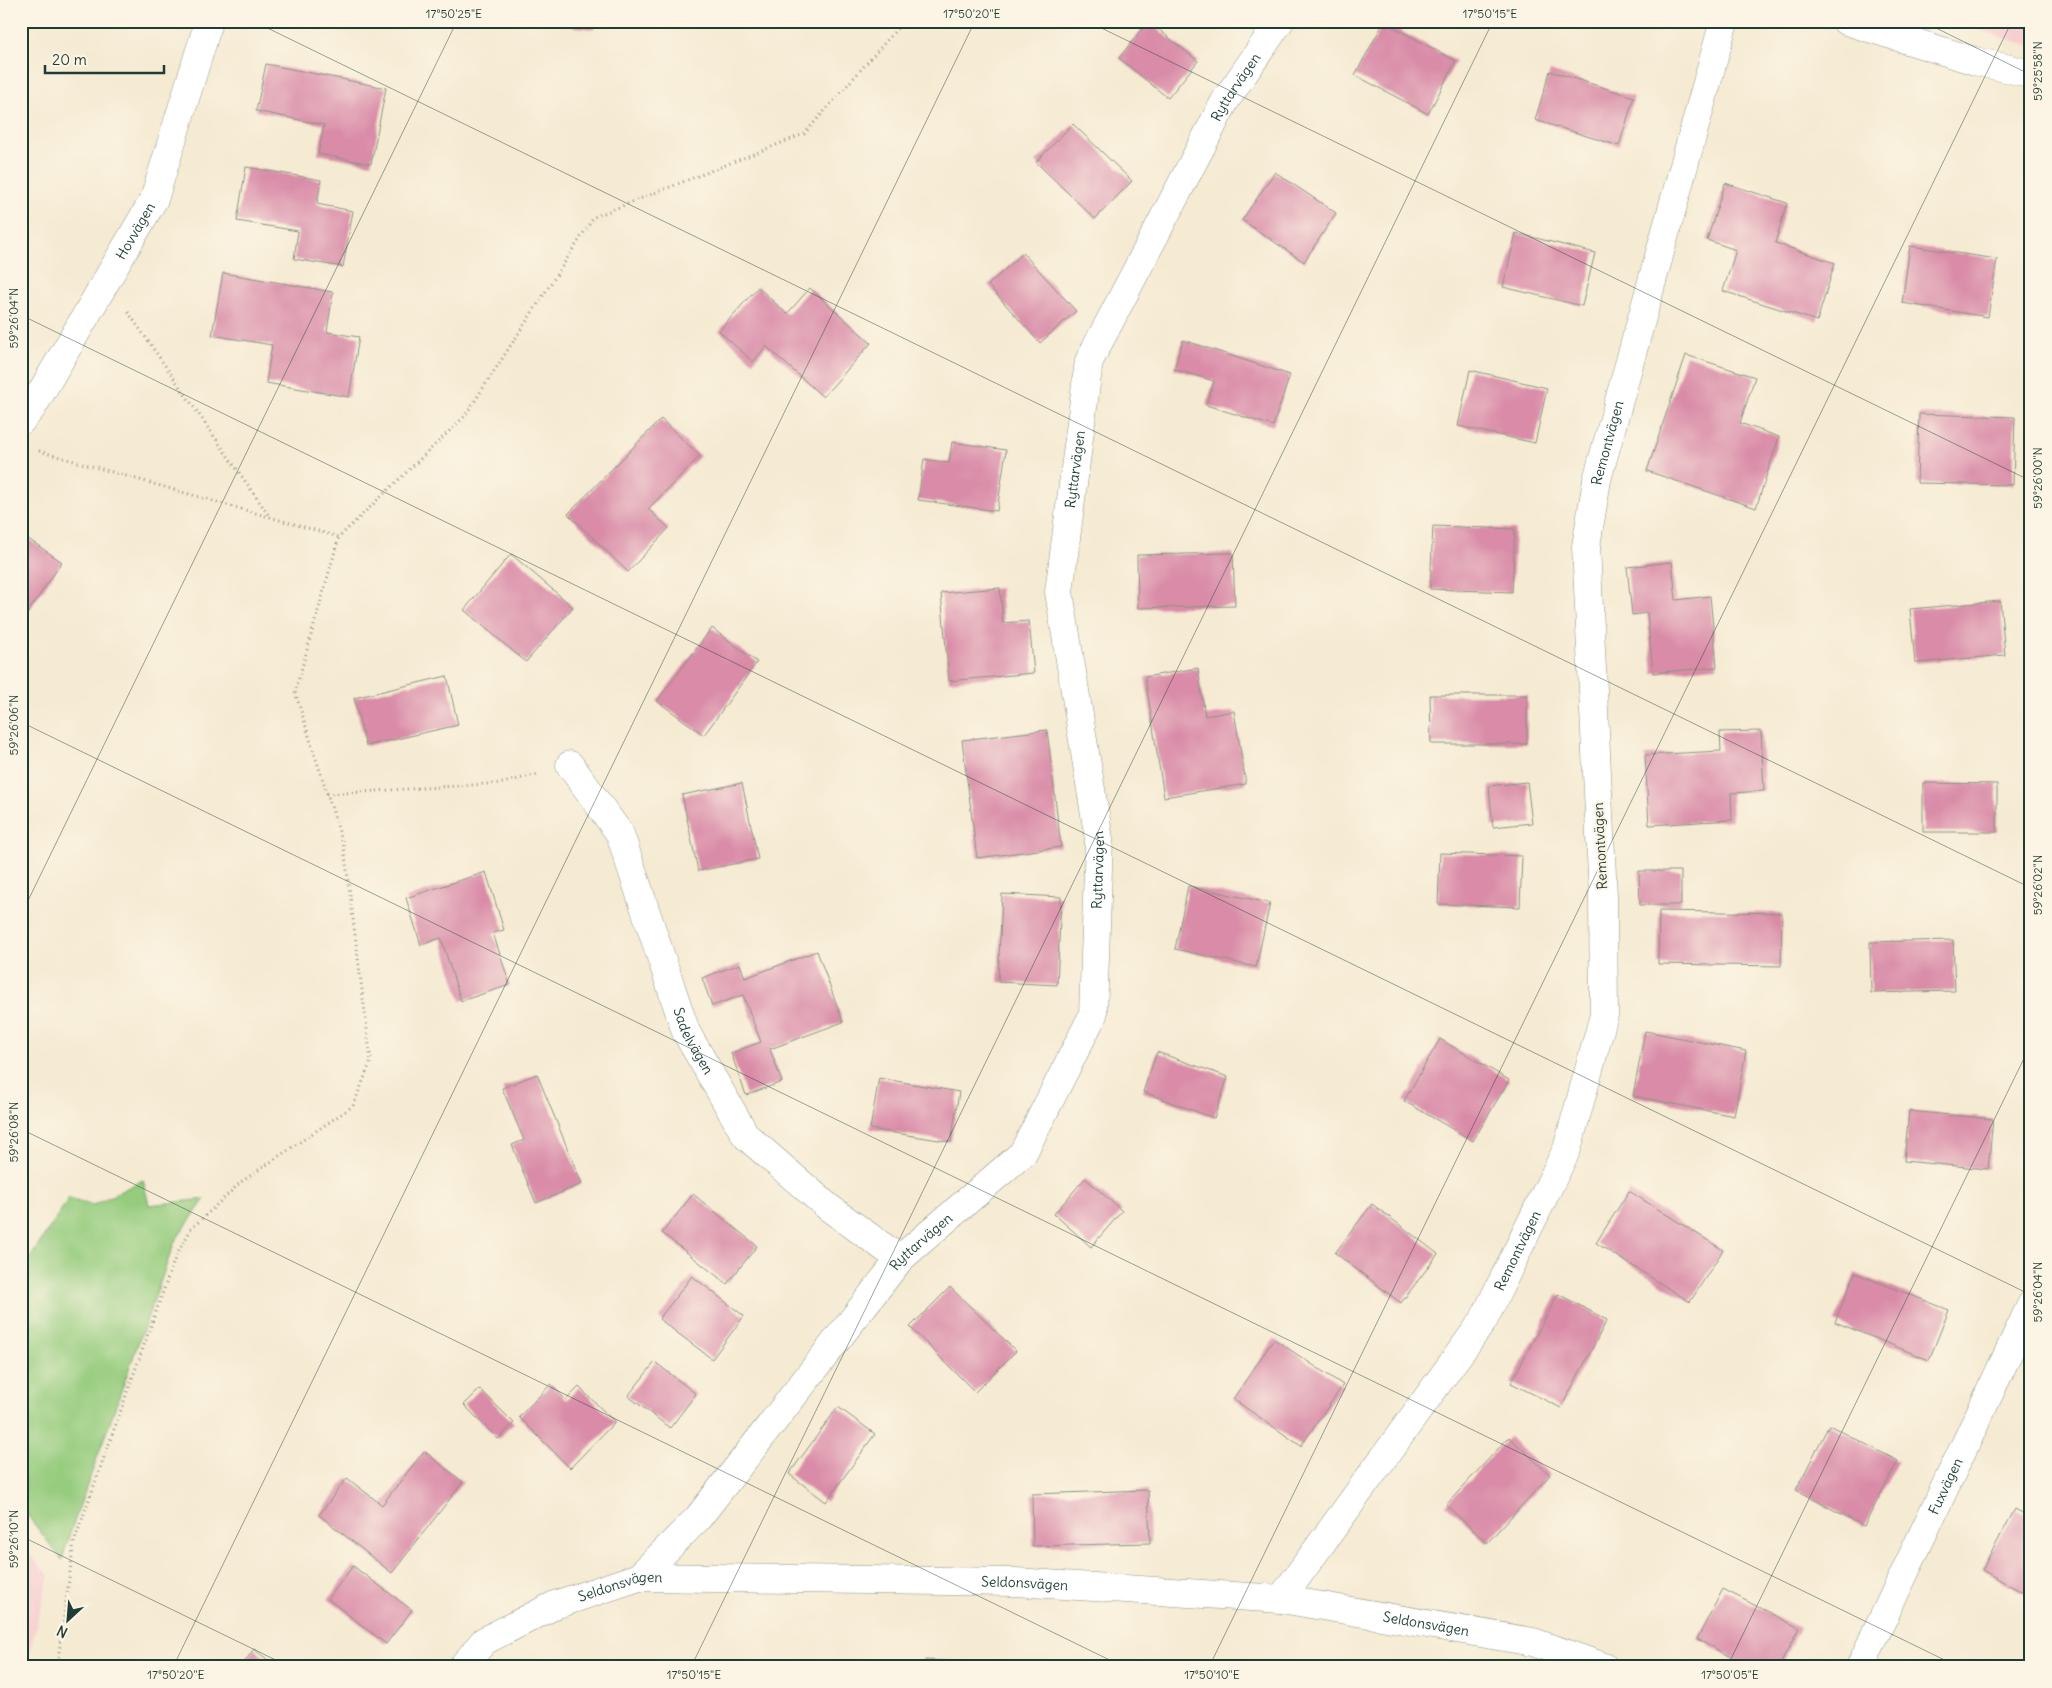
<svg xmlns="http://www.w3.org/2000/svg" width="2052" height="1688" font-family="Delius,sans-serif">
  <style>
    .built { fill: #f7cfd0 }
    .green { fill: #96cc7e; stroke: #5a8459 }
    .building { fill: #d98ba7 }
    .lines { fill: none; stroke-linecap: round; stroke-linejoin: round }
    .minor-casing { stroke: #8a9483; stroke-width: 29 }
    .path { stroke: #8a9483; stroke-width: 3; stroke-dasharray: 1 4; stroke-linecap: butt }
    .minor { stroke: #fff; stroke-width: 28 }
    .ticks { fill: none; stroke: #1f3d34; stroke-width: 1; stroke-opacity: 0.45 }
    .labels { text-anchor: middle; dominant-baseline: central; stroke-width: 4.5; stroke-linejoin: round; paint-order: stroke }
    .street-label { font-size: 14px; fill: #1f3d34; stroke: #fcf5e5 }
    .neatline { fill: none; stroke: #1f3d34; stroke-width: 2 }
    .ticks-label { font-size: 12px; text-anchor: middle; fill: #1f3d34 }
  </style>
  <rect width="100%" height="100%" fill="#fcf5e5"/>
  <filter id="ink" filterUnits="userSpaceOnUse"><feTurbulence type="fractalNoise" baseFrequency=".02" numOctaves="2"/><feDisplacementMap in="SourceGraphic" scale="10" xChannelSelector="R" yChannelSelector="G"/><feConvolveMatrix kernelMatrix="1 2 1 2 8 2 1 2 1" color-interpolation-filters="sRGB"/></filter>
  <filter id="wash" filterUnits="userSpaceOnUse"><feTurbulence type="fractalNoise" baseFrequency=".0096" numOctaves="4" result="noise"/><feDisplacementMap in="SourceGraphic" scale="20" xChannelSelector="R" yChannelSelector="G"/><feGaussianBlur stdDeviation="1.12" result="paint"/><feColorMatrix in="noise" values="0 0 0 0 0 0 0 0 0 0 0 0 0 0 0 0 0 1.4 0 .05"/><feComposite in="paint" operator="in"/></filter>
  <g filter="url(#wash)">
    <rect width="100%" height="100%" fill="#f5ead2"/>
    <path class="built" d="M1949 21H2031V46Z
      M21 1546 49 1575 26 1667H21Z"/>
    <path class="green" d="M143 1180 149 1205 205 1199 175 1241 70 1533 62 1560 21 1507V1272L69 1198 93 1205Z"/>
    <g id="blocks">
      <path class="building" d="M529 21H593V29Z
        M1148 21 1198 61 1168 98 1119 58Z
        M1384 22 1456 61 1428 114 1355 75Z
        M266 64 386 88 371 164 318 154 324 125 256 111Z
        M1550 71 1634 97 1619 146 1535 120Z
        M1073 124 1132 181 1095 219 1036 162Z
        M246 167 321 180 317 204 353 211 343 267 294 259 298 231 237 221Z
        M1275 172 1336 213 1304 262 1242 220Z
        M1725 183 1787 203 1775 243 1835 263 1817 321 1723 291 1736 250 1707 240Z
        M1516 233 1595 253 1582 306 1503 287Z
        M1910 246 1997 259 1988 317 1902 303Z
        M1023 253 1076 311 1040 343 988 285Z
        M223 273 333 292 327 332 359 337 349 397 266 383 272 345 212 335Z
        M758 287 787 314 810 288 871 343 823 397 766 346 753 362 719 331Z
        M1183 340 1290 375 1273 426 1206 405 1214 381 1174 369Z
        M1686 355 1755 377 1740 423 1779 437 1756 508 1647 471Z
        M1470 370 1547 388 1535 443 1458 426Z
        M1919 414 2015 417 2013 485 1917 483Z
        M661 419 700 456 648 509 669 528 628 572 568 514Z
        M952 442 1006 450 997 511 918 500 924 459 949 463Z
        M1433 526 1515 529 1512 592 1430 589Z
        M21 534 62 562 26 615 21 612Z
        M1233 553 1235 606 1138 608 1137 555Z
        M511 554 573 607 526 662 464 610Z
        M1672 562 1676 600 1710 596 1717 667 1653 673 1647 613 1632 615 1627 567Z
        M1000 588 1003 623 1029 621 1034 673 949 681 941 593Z
        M2000 601 2005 655 1915 663 1910 609Z
        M712 628 757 662 704 735 657 701Z
        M1198 668 1205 716 1234 711 1246 784 1164 797 1145 677Z
        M447 676 458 725 366 746 354 698Z
        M1430 695H1527V744H1431Z
        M1047 730 1061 847 977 858 962 740Z
        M1761 731 1764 791 1731 793 1732 820 1649 825 1645 755 1721 751 1720 732Z
        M1527 782 1532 823 1493 827 1489 786Z
        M742 783 758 859 698 871 682 795Z
        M1923 783 1997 784V832H1923Z
        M1440 853 1522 856 1520 907 1438 904Z
        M1639 871H1681V905H1640Z
        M486 872 504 930 493 933 510 985 461 1001 441 938 421 945 406 898Z
        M1188 886 1270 903 1256 967 1175 949Z
        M1002 894 1061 897 1057 985 998 982Z
        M1659 911 1782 913 1781 966 1658 964Z
        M1953 940 1955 991 1871 993 1870 942Z
        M817 951 843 1022 770 1049 782 1082 746 1095 731 1053 761 1042 743 995 712 1006 702 978 740 964 745 978Z
        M1645 1031 1746 1051 1734 1116 1633 1096Z
        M1440 1039 1509 1080 1473 1141 1404 1101Z
        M1157 1052 1228 1077 1214 1118 1143 1092Z
        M537 1074 582 1184 536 1203 512 1145 524 1140 502 1088Z
        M879 1078 959 1092 951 1142 870 1129Z
        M1909 1111 1993 1119 1988 1169 1904 1161Z
        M1085 1178 1122 1211 1091 1247 1054 1214Z
        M1629 1191 1723 1250 1690 1302 1596 1243Z
        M693 1194 757 1246 727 1284 662 1233Z
        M1372 1204 1438 1254 1401 1303 1335 1253Z
        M1855 1273 1949 1310 1929 1360 1835 1322Z
        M692 1276 744 1316 712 1359 659 1319Z
        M950 1287 1016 1351 975 1392 910 1327Z
        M1558 1294 1607 1320 1561 1408 1511 1383Z
        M1274 1339 1343 1385 1301 1446 1233 1399Z
        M655 1362 696 1394 670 1428 628 1396Z
        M551 1384 566 1400 579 1387 615 1422 570 1468 519 1417Z
        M480 1389 514 1423 498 1439 464 1405Z
        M838 1407 875 1434 826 1502 789 1474Z
        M1829 1425 1898 1461 1864 1526 1796 1490Z
        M1509 1437 1550 1475 1487 1543 1446 1505Z
        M424 1451 463 1482 392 1573 319 1515 347 1478 382 1505Z
        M1148 1490 1150 1543 1033 1546 1032 1494Z
        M2015 1509 2031 1518V1597L1982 1570Z
        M353 1566 412 1610 386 1644 328 1599Z
        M1723 1589 1799 1628 1779 1667H1749L1697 1639Z
        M254 1649 277 1667H241Z
        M925 1660 978 1663V1667H924Z"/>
    </g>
  </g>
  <g filter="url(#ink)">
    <use href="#blocks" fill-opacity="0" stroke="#8a9483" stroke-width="1"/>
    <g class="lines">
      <g class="minor-casing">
        <g id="minor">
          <path d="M1846 21 1975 61 2031 74"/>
          <path id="s1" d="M21 421 32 408 154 199 209 21"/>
          <path id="s2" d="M570 765 620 834 686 1032 746 1136 828 1207 900 1259"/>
          <path id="s3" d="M639 1577 698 1518 900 1259 1023 1153 1093 1015 1099 839 1059 592 1089 361 1225 101 1280 21"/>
          <path id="s4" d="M1281 1599 1483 1321 1567 1149 1604 1015 1603 896 1586 546 1597 480 1724 21"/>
          <path id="s5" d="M462 1667 484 1641 555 1605 639 1577 1015 1582 1281 1599 1533 1642 1604 1667"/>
          <path id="s6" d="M1860 1667 2031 1305"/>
        </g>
      </g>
      <path class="path" d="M128 312 270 517
        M39 451 339 537
        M327 794 503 783 538 774
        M57 1667 74 1542 175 1258 191 1229 241 1182 353 1106 371 1061 344 847 295 692 339 537 465 416 594 217 804 134 904 21"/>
      <use href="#minor" class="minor"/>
    </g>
  </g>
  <path class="ticks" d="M253 21 2031 888M1087 21 2031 481M1922 21 2031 75M21 315 2031 1295M21 722 1959 1667M21 915 457 21M21 1129 1124 1667M21 1536 290 1667M173 1667 975 21M691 1667 1493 21M1209 1667 2012 21M1727 1667 2031 1044"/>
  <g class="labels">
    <g class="street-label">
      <text stroke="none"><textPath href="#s3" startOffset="1699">Ryttarvägen</textPath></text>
      <text stroke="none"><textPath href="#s1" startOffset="222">Hovvägen</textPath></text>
      <text stroke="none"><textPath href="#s4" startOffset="1249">Remontvägen</textPath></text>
      <text stroke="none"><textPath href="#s3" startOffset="1279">Ryttarvägen</textPath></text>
      <text transform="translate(1600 846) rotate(-93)">Remontvägen</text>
      <text stroke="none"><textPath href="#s3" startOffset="874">Ryttarvägen</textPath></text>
      <text stroke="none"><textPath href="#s2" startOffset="305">Sadelvägen</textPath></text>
      <text stroke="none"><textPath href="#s3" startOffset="439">Ryttarvägen</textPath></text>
      <text stroke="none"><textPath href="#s4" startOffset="422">Remontvägen</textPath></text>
      <text stroke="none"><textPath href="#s6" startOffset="200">Fuxvägen</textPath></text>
      <text stroke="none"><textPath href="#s5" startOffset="588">Seldonsvägen</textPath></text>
      <text stroke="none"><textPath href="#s5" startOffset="182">Seldonsvägen</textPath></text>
      <text stroke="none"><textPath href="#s5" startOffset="992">Seldonsvägen</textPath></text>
    </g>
  </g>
  <rect width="2052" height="1688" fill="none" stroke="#fcf5e5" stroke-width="55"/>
  <g transform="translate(68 1620) rotate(206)" stroke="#fcf5e5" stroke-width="4" paint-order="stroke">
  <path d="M0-4L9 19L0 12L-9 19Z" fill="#1f3d34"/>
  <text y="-8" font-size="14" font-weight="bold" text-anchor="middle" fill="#1f3d34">N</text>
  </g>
  <path d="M45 65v8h119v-8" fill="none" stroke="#1f3d34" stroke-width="2.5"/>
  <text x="52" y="65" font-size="15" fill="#1f3d34" stroke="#fcf5e5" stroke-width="4" paint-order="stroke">20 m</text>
  <rect x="28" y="28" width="1996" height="1632" class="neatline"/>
  <g class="ticks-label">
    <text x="454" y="18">17°50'25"E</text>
    <text x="972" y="18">17°50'20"E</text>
    <text x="1490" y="18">17°50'15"E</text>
    <text transform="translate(2038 71) rotate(-90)" y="4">59°25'58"N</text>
    <text transform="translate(14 318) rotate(-90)" y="4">59°26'04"N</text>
    <text transform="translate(2038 478) rotate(-90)" y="4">59°26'00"N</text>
    <text transform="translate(14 725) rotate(-90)" y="4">59°26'06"N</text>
    <text transform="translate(2038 885) rotate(-90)" y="4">59°26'02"N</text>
    <text transform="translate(14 1132) rotate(-90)" y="4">59°26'08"N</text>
    <text transform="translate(2038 1292) rotate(-90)" y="4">59°26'04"N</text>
    <text transform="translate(14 1539) rotate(-90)" y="4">59°26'10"N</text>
    <text x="176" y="1679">17°50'20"E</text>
    <text x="694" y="1679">17°50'15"E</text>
    <text x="1212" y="1679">17°50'10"E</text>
    <text x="1730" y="1679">17°50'05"E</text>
  </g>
</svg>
